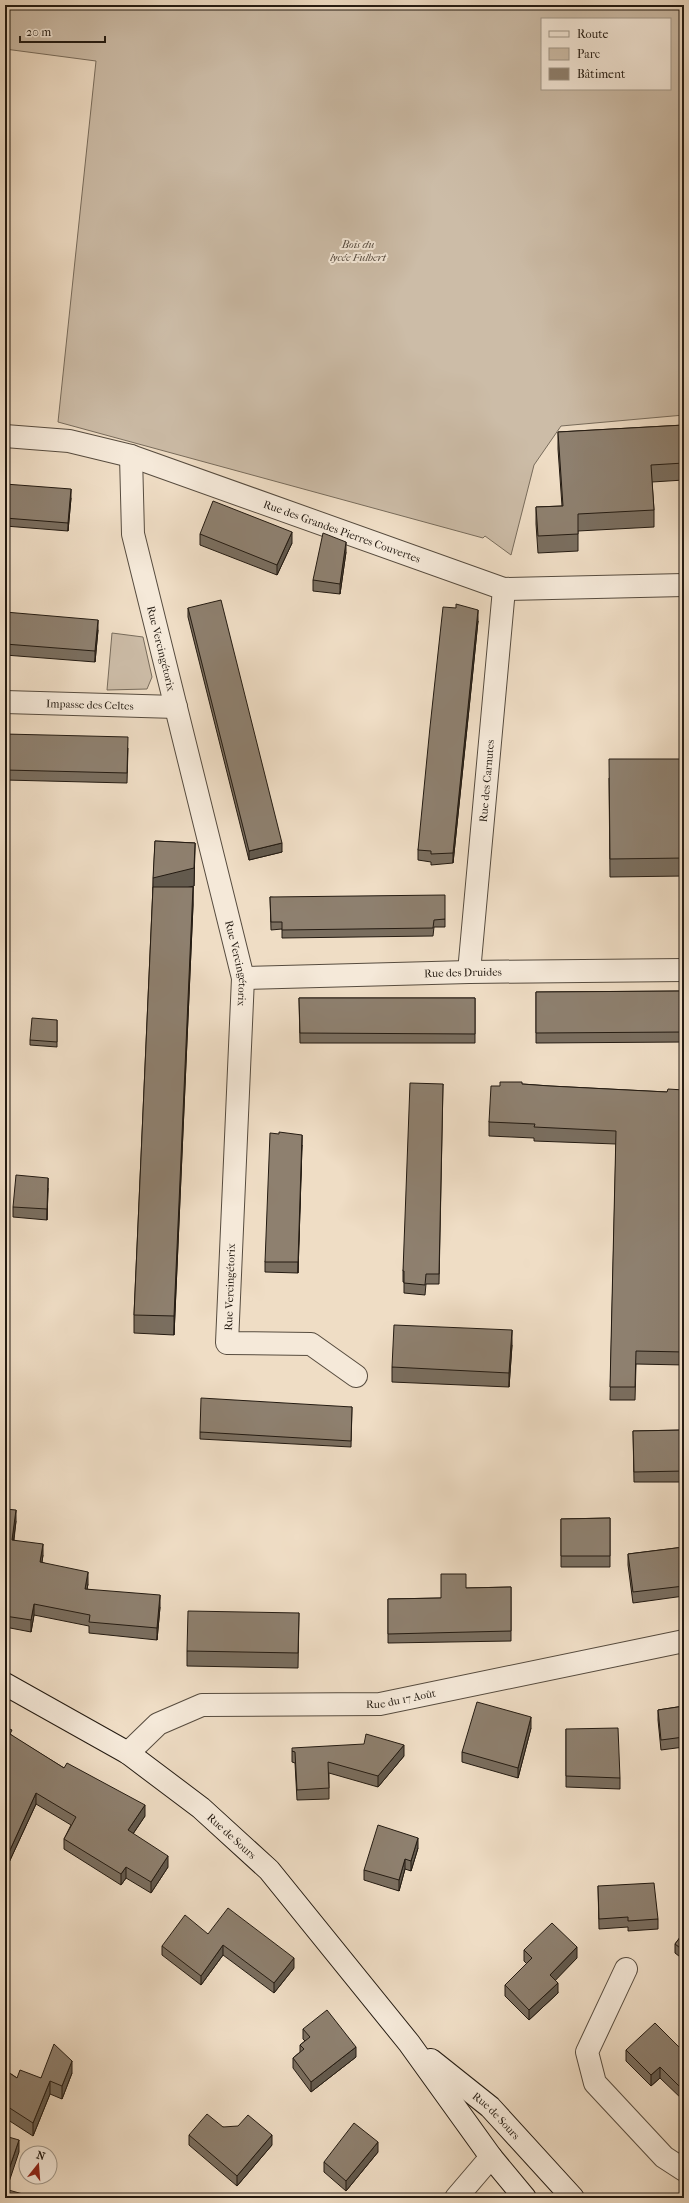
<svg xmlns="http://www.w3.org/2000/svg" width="689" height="2203" font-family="'IM FELL French Canon',serif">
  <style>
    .green { fill: #ccbca7; stroke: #786c5c; fill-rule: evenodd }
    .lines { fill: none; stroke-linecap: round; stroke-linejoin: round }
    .street-casing { stroke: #574c3f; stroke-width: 24 }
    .secondary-casing { stroke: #241b12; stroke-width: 24 }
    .street { stroke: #f5e9d9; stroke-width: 22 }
    .secondary { stroke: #f5e9d9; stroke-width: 22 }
    .wall { fill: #7a6e5f; stroke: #241b12 }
    .shaded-wall { fill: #635a4e; stroke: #241b12 }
    .building { fill: #8e806f; stroke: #241b12 }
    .labels { text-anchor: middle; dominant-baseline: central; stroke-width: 4; stroke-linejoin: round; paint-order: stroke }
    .park-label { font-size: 11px; font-style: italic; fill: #564b3f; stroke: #f5e9d9 }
    .street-label { font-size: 11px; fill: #241b12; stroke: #f5e9d9 }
  </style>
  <rect width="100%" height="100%" fill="#efddc5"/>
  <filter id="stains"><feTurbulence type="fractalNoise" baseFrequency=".005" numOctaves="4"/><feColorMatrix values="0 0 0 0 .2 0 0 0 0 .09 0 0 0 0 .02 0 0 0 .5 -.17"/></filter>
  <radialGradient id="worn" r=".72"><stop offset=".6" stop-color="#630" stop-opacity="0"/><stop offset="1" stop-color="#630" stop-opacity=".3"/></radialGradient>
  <path class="green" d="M5 5H684V415L561 426 534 465 511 555 485 536 483 538 58 422 96 61 5 49ZM542 19H670V89H542Z
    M112 633 143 637 152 677 147 689 107 690Z"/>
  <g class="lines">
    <g class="street-casing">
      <g id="street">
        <path id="s1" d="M5 436 69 441 131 456 504 589 684 585"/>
        <path id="s2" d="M131 456 133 534 243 978 227 1343 311 1344 356 1376"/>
        <path id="s3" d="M5 702 176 707"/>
        <path id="s4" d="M469 972 504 589"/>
        <path id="s5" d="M243 978 469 972 684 970"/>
        <path id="s6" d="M128 1753 158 1724 202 1705 380 1704 684 1641"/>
        <path d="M626 1969 587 2052 595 2083 664 2157 684 2170"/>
        <path d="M456 2198 491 2157"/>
      </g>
    </g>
    <g class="secondary-casing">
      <g id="secondary">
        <path id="s7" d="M5 1684 128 1753 201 1808 269 1870 409 2043 491 2157 525 2198"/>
        <path id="s8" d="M431 2060 490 2107 573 2198"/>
      </g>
    </g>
    <use href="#street" class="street"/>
    <use href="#secondary" class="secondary"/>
  </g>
  <path class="wall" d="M684 425V480L652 482 654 510V527L578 531V551L538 553 536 524V507L562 506 558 449V432Z
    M5 484 71 498 68 531 5 526Z
    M200 534 292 543 277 575 200 545Z
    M346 552 340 594 313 591V580Z
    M188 608 282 852 249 860 188 617Z
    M5 612 98 630 95 662 5 655Z
    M478 621 473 670 453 863 431 865V862L418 860V850Z
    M5 734 128 748 127 783 5 780Z
    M684 759V876L610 877 609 778Z
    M155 841 195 843 194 886 191 887H193V905L174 1335 134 1333V1315Z
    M270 897 445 919V927H434L433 936 282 938V929L271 930Z
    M684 991V1042L536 1043V992Z
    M299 998H475V1043H300Z
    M57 1020V1047L30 1045V1040Z
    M443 1084 439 1284H426L425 1295 404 1293V1282H403V1271Z
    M522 1084 550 1086 667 1092 684 1090V1365L636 1364 635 1400H610L616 1144 534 1141V1138L489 1136V1122L500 1086Z
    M302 1145 298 1273 265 1272V1262Z
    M48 1188 47 1220 13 1217V1207Z
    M512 1345 509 1387 392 1382V1367Z
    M352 1407 351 1447 200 1439V1432Z
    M684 1430V1482H634L633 1431Z
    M5 1509 16 1521 14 1540 43 1555 42 1562 88 1584 87 1589 160 1607 157 1640 89 1633V1626L34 1615 31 1632 5 1627Z
    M610 1518V1567H561V1519Z
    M684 1547V1596L633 1603 628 1565V1554Z
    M511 1587V1641L388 1643V1599L441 1598 466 1588Z
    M299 1613 298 1668 187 1666V1651Z
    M684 1706V1747L661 1750 658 1720V1710Z
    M5 1727 12 1736 64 1768 145 1816 133 1834 168 1867 151 1893 126 1878 121 1885 64 1849V1839L71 1825 36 1804 5 1871Z
    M531 1728 518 1778 462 1762V1752Z
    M566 1729 620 1778V1789L566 1787Z
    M292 1751 404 1756 378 1787 329 1773V1799L297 1800 295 1763 292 1762Z
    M418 1848 411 1871 405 1869 399 1891 364 1880V1870Z
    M598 1886 658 1919V1929L628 1931V1927L599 1929Z
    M684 1932V1960L675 1953V1944Z
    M208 1934 294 1968 274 1993 223 1955 201 1985 162 1955V1946Z
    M524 1950 577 1958 555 1980 558 1993 529 2020 505 1996V1985L527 1964 524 1961Z
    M303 2029 356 2057 311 2092 293 2068V2058L300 2052V2045L305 2041 303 2039Z
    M684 2044V2101L660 2078 651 2086 626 2061V2050L680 2048Z
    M5 2070 17 2078H41L72 2073 62 2099 50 2094 33 2136 5 2118Z
    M223 2127 272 2145 237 2186 189 2145V2135Z
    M378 2152 346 2191 324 2172V2162Z"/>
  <path class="shaded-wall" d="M71 489V498L68 531V523Z
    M292 532V543L277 575V565Z
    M346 542V552L340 594V584Z
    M478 610V621L473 670 453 863V853Z
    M98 620V630L95 662V651Z
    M195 843 194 886 153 896V878Z
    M282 843V852L249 860V851Z
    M193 887V905L174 1335V1316Z
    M302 1135V1145L298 1273V1262Z
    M48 1178V1188L47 1220V1209Z
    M512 1330V1345L509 1387V1373Z
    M16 1510V1521L12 1551V1540Z
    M43 1544V1555L40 1573V1562Z
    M88 1572V1584L85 1600V1589Z
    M160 1595V1607L157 1640V1628Z
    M34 1604V1615L31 1632V1620Z
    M531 1717V1728L518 1778V1768Z
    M404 1745V1756L378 1787V1776Z
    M36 1793V1804L5 1871V1861Z
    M145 1805V1816L128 1841V1830Z
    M418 1838V1848L411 1871V1861Z
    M168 1856V1867L151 1893V1882Z
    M405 1859V1869L399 1891V1880Z
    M126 1867V1878L121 1885V1874Z
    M223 1945V1955L201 1985V1976Z
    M577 1947V1958L550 1986V1975Z
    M294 1958V1968L274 1993V1983Z
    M558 1983V1993L529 2020V2010Z
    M356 2047V2057L311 2092V2082Z
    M72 2061V2073L62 2099V2086Z
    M660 2067V2078L651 2086V2075Z
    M50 2081V2094L33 2136V2123Z
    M272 2135V2145L237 2186V2176Z
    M19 2140V2152L5 2194V2181Z
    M378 2142V2152L346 2191V2181Z"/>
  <path class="building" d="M684 425V463L651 465 654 510 578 514V534L538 536 536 507 563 506 558 432Z
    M5 484 71 489 68 523 5 518Z
    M213 501 292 532 277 565 200 534Z
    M323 533 346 542 340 584 313 580Z
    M221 600 282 843 249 851 188 608Z
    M456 604 478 610 473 659 453 853 431 854V851L418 850 430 727 443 607 456 608Z
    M5 612 98 620 95 651 5 644Z
    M5 734 128 737 127 773 5 770Z
    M609 759H684V858L610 859Z
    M155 841 195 843 194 868 153 878Z
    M153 887H193L174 1316 134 1315Z
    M445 895V919L434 920 433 928 282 930V922H271L270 897Z
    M684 991V1032L536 1033V992Z
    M299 998H475V1034L300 1033Z
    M32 1018 57 1020V1042L30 1040Z
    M500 1082H522V1084L550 1086 667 1092 668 1089 684 1090V1352L636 1351 635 1387H610L616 1131 534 1127 535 1124 489 1122 491 1086H500Z
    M410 1083 443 1084 439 1274H426L425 1285 404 1283V1271H403Z
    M279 1132 302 1135 298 1262H265L270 1133 279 1134Z
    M16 1175 48 1178 47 1209 13 1207Z
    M394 1325 512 1330 509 1373 392 1367Z
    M201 1398 352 1407 351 1441 200 1432Z
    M684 1430V1471L634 1472 633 1431Z
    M5 1509 16 1510 12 1540 43 1544 40 1562 88 1572 85 1589 160 1595 157 1628 89 1622 90 1615 34 1604 31 1620 5 1616Z
    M610 1518V1556H561V1519Z
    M684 1547V1586L633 1592 628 1554Z
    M441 1574H466V1588L511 1587V1631L388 1634V1599L441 1598Z
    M188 1611 299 1613 298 1653 187 1651Z
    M477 1702 531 1717 518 1768 462 1752Z
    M684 1706V1737L661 1740 658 1710Z
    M5 1727 12 1730 10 1734 64 1768 67 1763 145 1805 128 1830 168 1856 151 1882 126 1867 121 1874 64 1839 76 1817 36 1793 5 1861Z
    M618 1728 620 1778 566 1776V1729Z
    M366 1734 404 1745 378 1776 328 1762 329 1788 297 1790 295 1752 292 1751V1748L364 1744Z
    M378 1825 418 1838 411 1861 405 1859 399 1880 364 1870Z
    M654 1883 658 1919 628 1921V1917L599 1919 598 1886Z
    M228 1908 294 1958 274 1983 223 1945 201 1976 162 1946 185 1915 208 1934Z
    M552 1923 577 1947 550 1975 558 1983 529 2010 505 1985 532 1958 524 1950Z
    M684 1932V1951L675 1944Z
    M327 2010 356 2047 311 2082 293 2058 304 2049 300 2045 310 2037 303 2029Z
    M655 2023 680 2048 684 2044V2091L660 2067 651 2075 626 2050Z
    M54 2044 72 2061 62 2086 50 2081 33 2123 5 2105V2070L17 2078 20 2070 41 2078Z
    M207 2114 223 2127 238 2126 248 2115 272 2135 237 2176 189 2135Z
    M354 2123 378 2142 346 2181 324 2162Z
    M5 2136 19 2140 5 2181Z
    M5 2189 37 2198H5Z"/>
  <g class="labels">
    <g class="park-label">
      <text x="358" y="244">Bois du<tspan x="358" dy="13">lycée Fulbert</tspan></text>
    </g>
    <g class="street-label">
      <text stroke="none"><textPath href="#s1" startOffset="352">Rue des Grandes Pierres Couvertes</textPath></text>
      <text stroke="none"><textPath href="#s2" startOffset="196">Rue Vercingétorix</textPath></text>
      <text stroke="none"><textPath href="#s3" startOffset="85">Impasse des Celtes</textPath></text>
      <text stroke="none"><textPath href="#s4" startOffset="192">Rue des Carnutes</textPath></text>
      <text stroke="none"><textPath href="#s2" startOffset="520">Rue Vercingétorix</textPath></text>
      <text stroke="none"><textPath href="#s5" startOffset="220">Rue des Druides</textPath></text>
      <text transform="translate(230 1287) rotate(-88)">Rue Vercingétorix</text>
      <text stroke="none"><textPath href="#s6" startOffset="289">Rue du 17 Août</textPath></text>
      <text stroke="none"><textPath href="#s7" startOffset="274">Rue de Sours</textPath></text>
      <text stroke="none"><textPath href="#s8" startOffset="86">Rue de Sours</textPath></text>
    </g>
  </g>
  <rect width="689" height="2203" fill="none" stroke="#efddc5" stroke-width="20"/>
  <rect x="6" y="6" width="677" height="2191" fill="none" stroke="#241b12" stroke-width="2"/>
  <rect x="10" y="10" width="669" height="2183" fill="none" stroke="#241b12"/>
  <rect x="541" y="18" width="130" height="72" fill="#f5e9d9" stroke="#a19789"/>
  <rect x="549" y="31" width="20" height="6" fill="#f5e9d9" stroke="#a19789"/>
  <text x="577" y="38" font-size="12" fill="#241b12">Route</text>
  <rect x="549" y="48" width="20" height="12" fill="#ccbca7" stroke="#a19789"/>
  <text x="577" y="58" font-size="12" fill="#241b12">Parc</text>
  <rect x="549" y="68" width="20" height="12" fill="#8e806f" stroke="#a19789"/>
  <text x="577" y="78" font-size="12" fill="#241b12">Bâtiment</text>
  <g transform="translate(38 2165) rotate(17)"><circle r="19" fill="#f5e9d9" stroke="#a19789"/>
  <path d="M0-3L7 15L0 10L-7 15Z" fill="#8f2418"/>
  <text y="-6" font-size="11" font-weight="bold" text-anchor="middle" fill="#241b12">N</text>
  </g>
  <path d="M20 36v6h85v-6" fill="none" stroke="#241b12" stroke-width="2"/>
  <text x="26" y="36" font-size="12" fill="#241b12" stroke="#f5e9d9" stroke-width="3" paint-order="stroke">20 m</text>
  <rect width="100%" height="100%" filter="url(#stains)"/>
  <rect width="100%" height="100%" fill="url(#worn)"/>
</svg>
